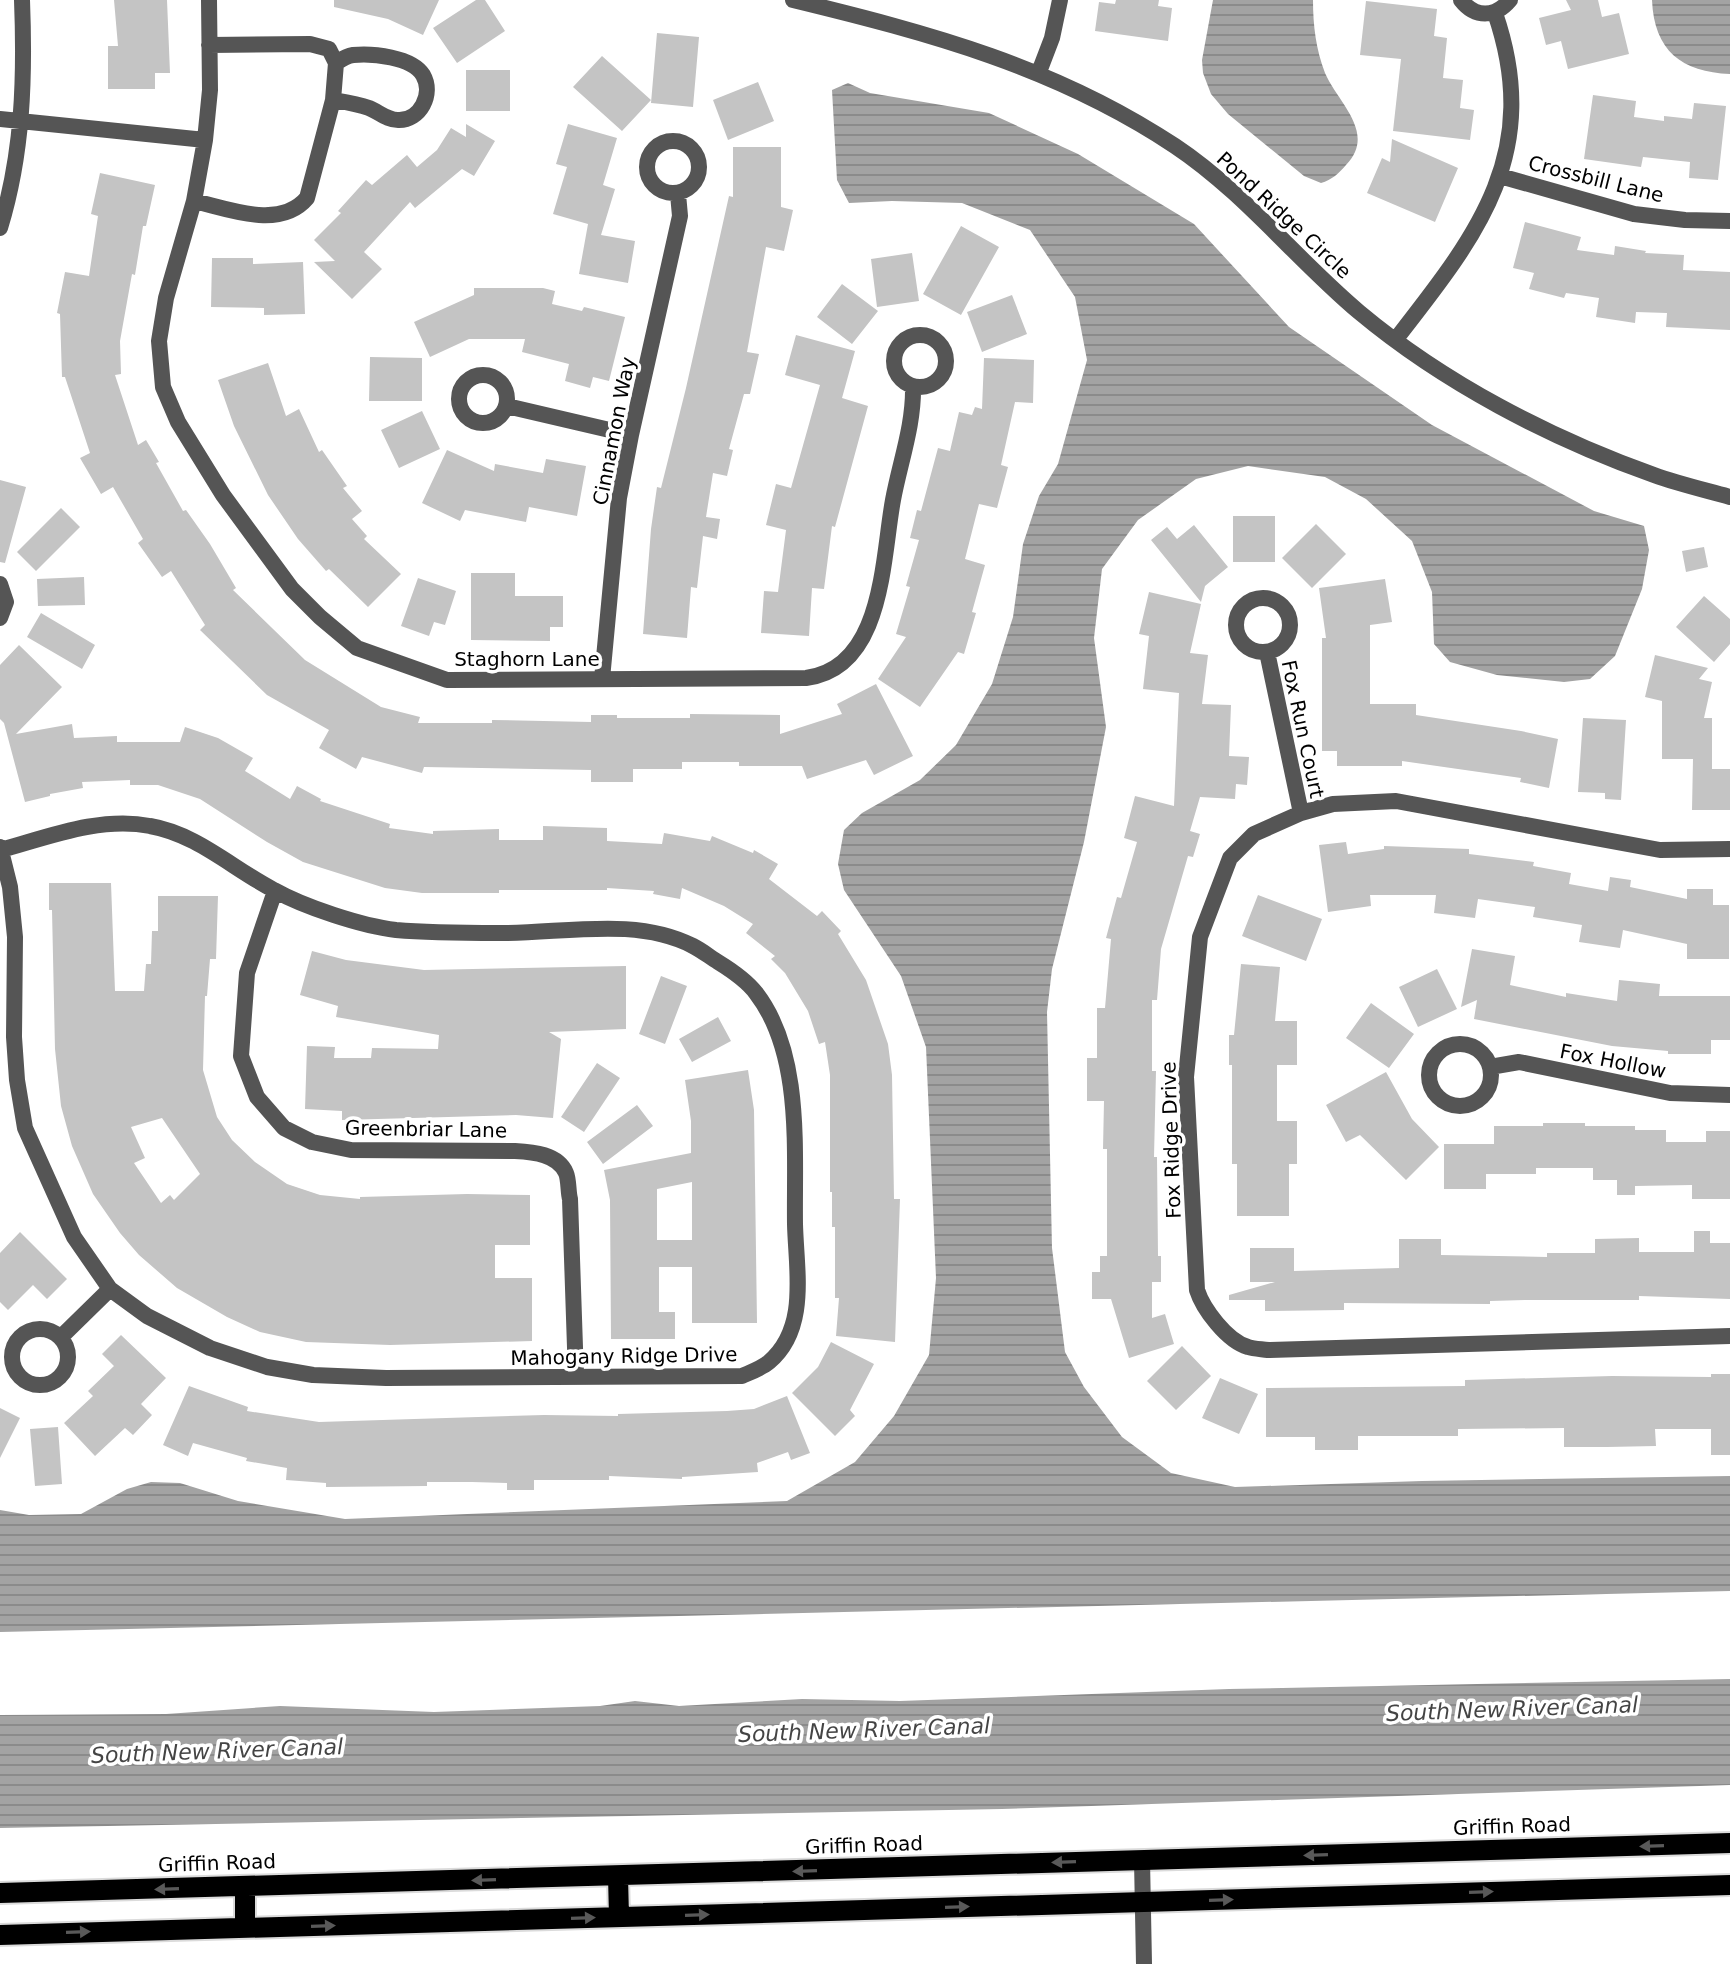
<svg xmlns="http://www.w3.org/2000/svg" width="1730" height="1964" font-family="'DejaVu Sans',sans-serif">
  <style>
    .water { fill: url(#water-rules) }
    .building { fill: #c4c4c4; fill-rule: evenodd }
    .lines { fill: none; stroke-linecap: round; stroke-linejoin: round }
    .primary-casing { stroke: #dbdbdb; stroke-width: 24 }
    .street { stroke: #555; stroke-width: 16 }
    .primary { stroke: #000; stroke-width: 20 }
    .oneway { fill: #595959 }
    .labels { text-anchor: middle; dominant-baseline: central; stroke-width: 7; stroke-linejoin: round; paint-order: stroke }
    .street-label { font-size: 20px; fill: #000; stroke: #fff }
    .water-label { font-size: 22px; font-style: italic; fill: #444; stroke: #fff }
  </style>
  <defs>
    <pattern id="water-rules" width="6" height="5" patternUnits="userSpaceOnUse" patternTransform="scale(2)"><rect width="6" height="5" fill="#a3a3a3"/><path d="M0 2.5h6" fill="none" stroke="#8b8b8b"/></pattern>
  </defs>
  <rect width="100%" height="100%" fill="#fff"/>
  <path class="water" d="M1213 0H1313C1313 26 1316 49 1325 73 1338 103 1377 133 1346 165 1339 173 1332 180 1321 183L1304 176 1228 114 1211 94 1203 73 1202 60Z
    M1652 0H1730V74C1682 72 1654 51 1652 0Z
    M848 83 870 93 989 113 1078 154 1194 224 1289 327 1432 425 1594 511 1644 526 1649 550 1642 589 1615 656 1590 679 1564 682 1497 675 1450 662 1434 644 1432 592 1412 541 1366 499 1325 477 1248 466 1196 479 1138 520 1102 569 1094 638 1106 727 1084 842 1052 969 1047 1012 1052 1248 1065 1352 1084 1387 1122 1437 1171 1473 1235 1487 1422 1481 1730 1476V1591L0 1632V1510L29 1515 81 1514 127 1489 151 1482 180 1483 238 1501 345 1519 787 1501 855 1462 894 1416 929 1355 936 1278 926 1047 901 976 844 890 838 864 844 830 862 813 920 780 956 745 992 684 1013 617 1023 544 1039 496 1058 464 1087 360 1075 297 1030 230 962 203 892 201 849 203 837 180 832 90Z
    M1730 1679V1785L1002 1809 0 1828V1715L166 1714 280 1706 434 1712 600 1706 635 1701 679 1706 802 1699 900 1701 1229 1689Z"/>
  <path class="building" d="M114 0H167L170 73H155V89H108V46H118Z
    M334 0H439L423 35 388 19 334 7Z
    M476 0H485L505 31 457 63 433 28Z
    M1116 0H1159L1158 6 1172 8 1168 41 1095 31 1099 2 1115 4Z
    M1566 0H1598L1602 17 1619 13 1629 54 1568 69 1561 41 1546 45 1539 18 1571 10Z
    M1366 1 1437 9 1434 36 1447 38 1443 78 1463 80 1460 108 1474 110 1470 140 1393 131 1401 59 1360 55Z
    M657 33 699 37 693 107 651 103Z
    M602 56 651 100 622 131 573 87Z
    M466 70H510V111H466Z
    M758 82 774 121 728 140 713 100Z
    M1593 95 1636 101 1634 117 1664 121V116L1692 119 1694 103 1726 106 1718 180 1689 178 1690 162 1643 157 1641 167 1584 159Z
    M466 124 495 141 474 176 462 169 415 208 410 202 364 252 382 269 352 299 314 262 335 261 314 240 341 213 338 211 366 180 372 185 407 155 417 167 437 150 451 128 466 137Z
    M568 124 617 138 603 185 615 189 601 235 635 241 628 283 579 274 588 224 553 214 567 167 556 164Z
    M1392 139 1458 168 1435 222 1367 193 1382 158 1390 162Z
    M733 147H781V207L793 210 784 251 766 247 747 352 759 354 750 394H744L729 449 733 450 727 476 713 473 706 517 720 519 717 539 703 536 697 588 691 587 687 638 643 634 651 529 657 487 661 488 686 388 729 196 733 197Z
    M100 173 155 185 146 226H143L135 275 132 274 120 341 121 374 115 375 138 445 146 440 159 462 156 463 183 511 186 510 210 544 236 588 233 590 305 660 381 707 420 717 418 723H492V720L591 722V715H617V718H690V714L780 715V734L842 714 837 704 876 684 913 756 874 775 866 760 807 779 802 766H739V762H682V769H633V782H591V770L424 767 422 773 362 757 356 769 319 748 329 730 267 695 200 630 205 625 171 571 162 577 138 543 143 539 113 487 101 494 80 458 90 453 65 377H62L60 314 57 313 65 272 89 276 98 216 91 214Z
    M1525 222 1581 237 1577 250 1614 255 1615 246 1646 251 1645 253 1684 255 1683 270 1730 272V330L1666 327 1667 313 1636 312 1635 323 1596 317 1599 298 1566 293 1564 298 1529 289 1534 273 1513 268Z
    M961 226 999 247 961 315 923 294Z
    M912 253 919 301 877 307 871 259Z
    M212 258H253V264L303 262 305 314 264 315V308L211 307Z
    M842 284 878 311 852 344 817 317Z
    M474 288H543L555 291 552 304 582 311 584 307 625 317 609 381 593 377 590 388 565 381 569 364 522 352 525 339H469L430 357 414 322 474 295Z
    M1012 295 1027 334 982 352 967 312Z
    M796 335 855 351 842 398 868 406 835 527 832 526 824 589 812 588 809 636 761 633 764 591 778 592 786 530 766 525 776 484 791 488 820 385 785 375Z
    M370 357 422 358V401H369Z
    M984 358 1034 360 1033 403 1015 402 1001 465 1008 467 997 508 979 504 965 559 985 565 972 612 976 613 964 654 958 652 920 707 878 679 906 637 896 634 910 587 906 586 919 540 910 538 917 510 921 511 938 448 950 451 959 412 972 415 975 407 982 409Z
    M268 363 286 416 299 409 319 452 322 450 347 486 343 488 362 511 352 519 367 536 364 539 401 574 368 607 329 569 326 571 298 539 268 495 234 426 218 380Z
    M422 411 440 449 399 468 381 430Z
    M447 450 494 471 495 464 543 473 546 459 586 466 577 516 529 507 526 522 465 510 460 521 422 503Z
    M0 480 26 487 5 563 0 562Z
    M61 508 80 527 36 571 17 552Z
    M1233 516H1275V562H1233Z
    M1316 524 1346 554 1312 588 1282 558Z
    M1194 525 1228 567 1205 586 1201 602 1151 540 1167 527 1177 539Z
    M1704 547 1708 567 1686 572 1682 551Z
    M471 573H515V596H563V627H550V641L471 640Z
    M84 577 85 605 38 606 37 579Z
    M418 578 456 591 445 625 434 622 429 636 401 626Z
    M1385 579 1392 622 1370 625V704H1416V715L1521 731 1558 739 1549 788 1520 782 1521 778 1402 761V766H1337V751H1322V638H1326L1319 588Z
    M1149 592 1201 604 1190 653 1208 655 1202 704 1231 705 1229 756 1249 757 1247 785 1236 784 1235 799 1200 797 1190 831 1200 834 1193 857 1188 856 1161 949 1157 1000H1152V1071H1156L1154 1157H1157L1158 1256H1161V1282H1152V1318L1165 1314 1174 1344 1129 1358 1111 1299H1092V1272H1100V1256H1107V1149H1103L1104 1101H1087V1058H1097V1008H1105L1111 939 1106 938 1117 897 1121 898 1137 842 1124 838 1135 796 1174 806 1179 693 1143 689 1149 636 1139 634Z
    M1704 596 1730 619V644L1714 662 1676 627Z
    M41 613 95 645 82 669 27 637Z
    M19 645 62 687 16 734 72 724 74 738 117 736V742H180L185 727 218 738 253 758 245 771 290 799 297 786 321 799 320 801 390 824 389 828 433 834V831L499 829V840H543V826L607 828V841L662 844 664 833 710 841 712 836 753 853 754 850 778 864 769 879 817 916 822 911 841 931 838 934 866 980 888 1044 892 1075 894 1199H900L895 1342 836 1336 839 1298H835V1227H832V1192H830V1075L825 1042 819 1044 808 1011 785 973 771 959 775 956 746 933 753 924 724 906 682 888 680 899 653 894 654 891 607 888V890H499V893H422L385 888 303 862 267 842 200 799 158 785H130V780L82 782 83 788 50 794V796L25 802 4 723 0 719V665Z
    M1655 655 1708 668 1699 679 1712 682 1704 718H1712V769H1730V810H1692L1693 759H1662V701L1645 697Z
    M1583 718 1626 720 1621 800 1605 799V793L1578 792Z
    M1346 842 1348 854 1384 849V846L1469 849V854L1534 862 1533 866 1571 873 1569 884 1608 891 1610 877 1631 880 1630 887 1687 899V889H1713V905H1729V959H1687V944L1623 930 1620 948 1579 942 1582 925 1533 917 1535 907 1478 899 1475 918 1434 913 1436 895H1370L1371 906 1328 912 1319 845Z
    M49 883H111L115 991H144L146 964H151L152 931H158V896H218L216 959H210L207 996H205L203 1070 217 1117 232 1140 255 1162 287 1184 320 1195 360 1199V1197L467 1194 530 1195V1245H495V1278H532V1341L390 1345 306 1342 260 1332 227 1317 177 1288 139 1255 120 1233 93 1194 72 1146 61 1106 55 1049 52 910H49ZM162 1118 200 1174 174 1200 170 1195 161 1203 134 1163 145 1158 131 1127Z
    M1258 895 1322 919 1306 961 1242 936Z
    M1472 949 1515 956 1510 985 1566 997V993L1617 1001 1619 980 1660 984 1659 996H1730V1040H1711V1054H1668V1051L1612 1046 1474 1019 1477 1000 1461 1007Z
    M312 951 346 960 424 970 626 966V1029L549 1032 561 1039 553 1118 516 1115 342 1120V1111L305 1109 307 1046 335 1047 334 1058H371L372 1048 438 1049 439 1035 336 1017 338 1006 300 995Z
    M1241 964 1280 967 1275 1021H1297V1065H1277V1121H1297V1164H1289V1216H1237V1164H1232V1065H1229V1035H1234Z
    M1437 969 1457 1009 1418 1027 1399 987Z
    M661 976 687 986 665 1044 639 1034Z
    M1371 1003 1414 1034 1389 1068 1346 1038Z
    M718 1017 731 1041 692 1062 679 1039Z
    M597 1063 620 1078 584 1132 561 1117Z
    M748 1070 754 1110 757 1323H692V1267H659V1312H675V1339H611L610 1200 604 1170 691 1153V1121L685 1080ZM692 1182V1240H657V1189Z
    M1386 1072 1412 1119 1439 1147 1406 1180 1360 1135 1346 1142 1326 1105Z
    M637 1105 653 1126 603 1164 587 1142Z
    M1543 1123H1585V1126H1635V1130H1666V1142H1706V1131H1730V1199H1692V1185L1635 1186V1195H1617V1180H1593V1168H1536V1174H1486V1189H1444V1144H1494V1126H1543Z
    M1694 1231H1710V1243H1730V1299L1639 1296V1300H1525L1490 1301V1304L1344 1303V1310L1265 1311V1300H1229V1295L1275 1282H1250V1248H1294V1271L1399 1268V1239H1441V1255L1547 1257V1253H1595V1239L1639 1238V1252H1694Z
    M20 1232 67 1279 47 1299 33 1285 8 1310 0 1302V1253Z
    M121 1335 166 1378 141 1404 152 1415 133 1435 125 1428 95 1456 64 1423 93 1396 88 1391 114 1366 102 1354Z
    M831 1342 874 1364 850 1410 855 1416 835 1436 792 1393 818 1367Z
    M1182 1346 1211 1376 1176 1410 1147 1381Z
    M1711 1374H1730V1455H1711V1429H1655L1656 1446 1607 1447H1564V1428L1458 1429V1436H1358V1450H1315V1437H1266V1388L1465 1386V1380L1612 1376 1711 1377Z
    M1220 1378 1258 1394 1239 1434 1202 1418Z
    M189 1386 248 1407 247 1411 319 1422 544 1415 618 1416V1414L727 1411 754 1409 787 1396 810 1453 791 1460 788 1452 757 1463 758 1472 682 1477V1479L609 1476V1480H534V1490H507V1483L472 1482H427V1486L326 1487V1483L286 1480 287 1468 246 1461 247 1458 193 1443 188 1456 163 1445Z
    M0 1408 20 1418 0 1458Z
    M58 1427 62 1484 35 1486 30 1429Z"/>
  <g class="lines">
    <g class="primary-casing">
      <path id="primary" d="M618 1876 619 1917
        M245 1886V1928
        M0 1893 1730 1843
        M0 1935 1730 1885"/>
    </g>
    <path class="street" d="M209 0 210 90 205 140 194 201 166 298 159 341 163 387 178 422 223 495 292 589 320 617 357 648 447 680 806 678C884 668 882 559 893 500 900 462 914 425 913 386
      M793 0C929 33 1056 67 1175 146 1244 192 1296 259 1359 312 1444 383 1550 438 1654 475 1679 484 1705 490 1730 497
      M1461 0C1475 18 1495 18 1510 0
      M1039 72 1052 38 1060 0
      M333 100C345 102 358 104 369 108 379 112 387 120 398 120 420 121 434 94 423 75 412 57 372 53 353 55 346 56 342 59 336 63
      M0 119 205 140
      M647 167a26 26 0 1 1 52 0a26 26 0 1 1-52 0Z
      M1500 176 1634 214 1685 220 1730 221
      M194 201C229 209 280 230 307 198L333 100 336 63 329 49 310 44 209 45
      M0 228C23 153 25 78 22 0
      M894 361a26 26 0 1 1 52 0a26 26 0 1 1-52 0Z
      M1396 339C1478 234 1543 153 1495 13
      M459 399a24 24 0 1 1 48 0a24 24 0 1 1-48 0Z
      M507 406 631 435
      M0 584 6 602 0 618
      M1236 625a27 27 0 1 1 54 0a27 27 0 1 1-54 0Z
      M1267 652 1301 813
      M602 679 619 498 631 435 680 216 678 194
      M0 847 10 887 15 937 14 1037 17 1080 25 1128 74 1237 110 1289 147 1316 210 1348 267 1367 313 1375 386 1378 742 1376C751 1372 762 1368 769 1362 809 1328 796 1270 795 1224 794 1151 803 1054 756 993 747 981 731 970 718 962 710 957 701 950 693 946 635 916 561 934 499 933 465 933 430 933 396 930 362 926 304 907 274 890 233 869 197 834 150 826 101 816 48 837 1 850
      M1730 849 1660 850 1396 801 1333 804 1301 813 1254 834 1230 858 1200 937 1186 1077 1197 1290C1203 1309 1227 1341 1248 1347 1254 1349 1261 1349 1268 1350L1730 1336
      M275 891 247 973 241 1056 257 1097 284 1128 312 1142 351 1150 515 1151C533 1152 558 1154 566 1173 569 1180 568 1192 570 1199L576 1377
      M1429 1075a31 31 0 1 1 62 0a31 31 0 1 1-62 0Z
      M1490 1067 1519 1062 1670 1093 1730 1095
      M12 1357a28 28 0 1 1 56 0a28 28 0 1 1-56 0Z
      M61 1337 110 1289
      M1142 1860 1144 1964"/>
    <use href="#primary" class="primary"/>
  </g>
  <defs><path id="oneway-solid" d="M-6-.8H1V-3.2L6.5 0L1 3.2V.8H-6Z" transform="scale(2)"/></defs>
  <g class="oneway">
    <use href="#oneway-solid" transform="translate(1652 1846) rotate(178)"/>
    <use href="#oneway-solid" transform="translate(1316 1855) rotate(178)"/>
    <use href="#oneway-solid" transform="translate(1064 1862) rotate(178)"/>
    <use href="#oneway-solid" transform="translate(805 1871) rotate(178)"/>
    <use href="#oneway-solid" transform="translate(484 1880) rotate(178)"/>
    <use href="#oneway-solid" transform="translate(167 1889) rotate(178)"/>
    <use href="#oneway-solid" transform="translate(1481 1892) rotate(-2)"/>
    <use href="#oneway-solid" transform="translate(1221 1900) rotate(-2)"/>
    <use href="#oneway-solid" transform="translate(957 1907) rotate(-2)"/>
    <use href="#oneway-solid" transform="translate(697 1915) rotate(-2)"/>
    <use href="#oneway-solid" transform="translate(583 1918) rotate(-2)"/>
    <use href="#oneway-solid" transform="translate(323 1926) rotate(-2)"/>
    <use href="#oneway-solid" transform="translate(78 1932) rotate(-2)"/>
  </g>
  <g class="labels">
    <g class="street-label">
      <text transform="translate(1596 179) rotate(14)">Crossbill Lane</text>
      <text transform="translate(1284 215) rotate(43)">Pond Ridge Circle</text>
      <text transform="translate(614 431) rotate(-79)">Cinnamon Way</text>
      <text x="527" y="659">Staghorn Lane</text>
      <text transform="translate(1303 729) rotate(78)">Fox Run Court</text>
      <text transform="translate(1613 1061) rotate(11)">Fox Hollow</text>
      <text transform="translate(426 1129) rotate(1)">Greenbriar Lane</text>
      <text transform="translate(1171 1140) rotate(-92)">Fox Ridge Drive</text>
      <text transform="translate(624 1356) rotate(-1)">Mahogany Ridge Drive</text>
      <text transform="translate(1512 1826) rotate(-2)">Griffin Road</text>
      <text transform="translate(864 1845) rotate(-2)">Griffin Road</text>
      <text transform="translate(217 1863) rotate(-2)">Griffin Road</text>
    </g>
    <g class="water-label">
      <text transform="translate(1512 1709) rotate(-2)">South New River Canal</text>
      <text transform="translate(864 1730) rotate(-2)">South New River Canal</text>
      <text transform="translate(217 1751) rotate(-2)">South New River Canal</text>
    </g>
  </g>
</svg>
